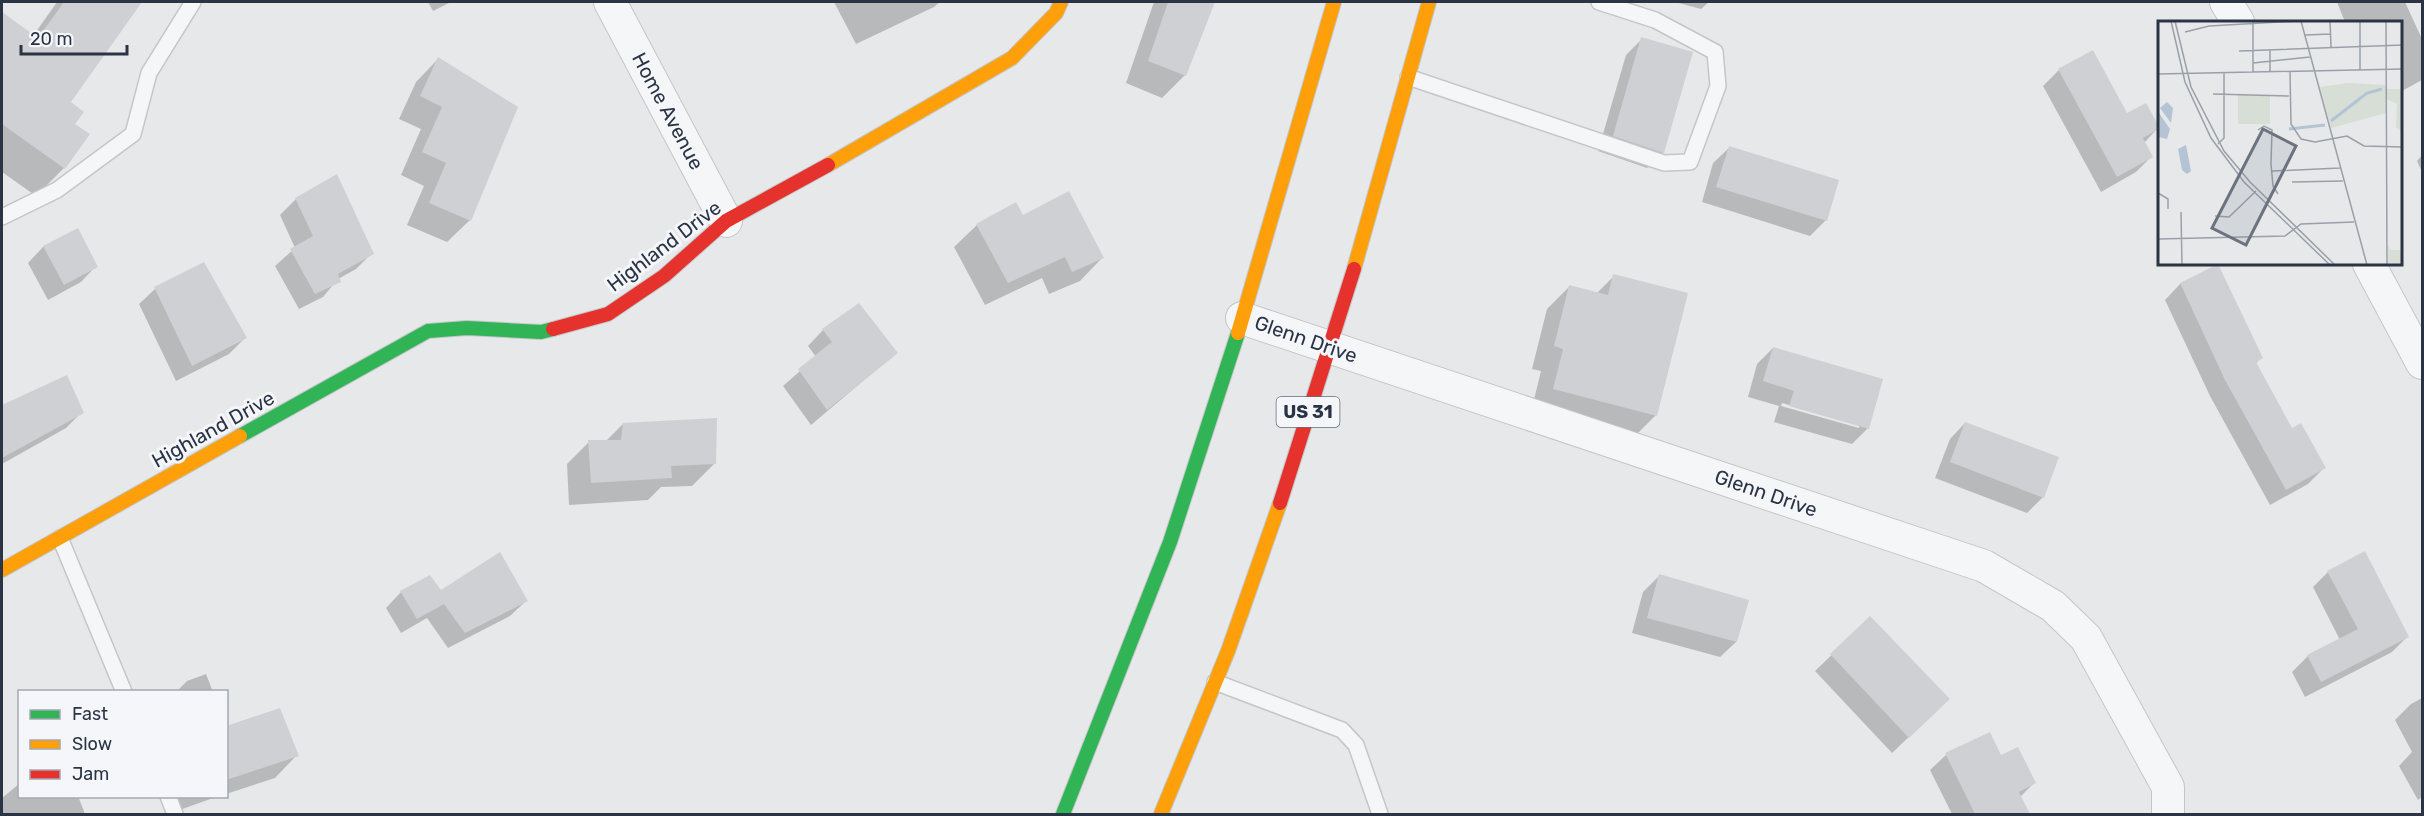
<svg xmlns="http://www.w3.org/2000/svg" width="2424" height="816" font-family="Rubik,sans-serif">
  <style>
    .shadow { fill: #0003; fill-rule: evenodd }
    .building { fill: #ced0d3 }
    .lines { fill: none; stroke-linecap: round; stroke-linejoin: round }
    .lane-casing { stroke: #c4c6c8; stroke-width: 18 }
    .street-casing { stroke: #c4c6c8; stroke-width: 34 }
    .fast-casing { stroke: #c4c6c8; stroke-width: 16 }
    .slow-casing { stroke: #c4c6c8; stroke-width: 16 }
    .jam-casing { stroke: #c4c6c8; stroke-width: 16 }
    .lane { stroke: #f5f6f7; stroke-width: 15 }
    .street { stroke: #f5f6f7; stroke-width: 32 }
    .fast { stroke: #30b455; stroke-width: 14 }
    .slow { stroke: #ff9f0a; stroke-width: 14 }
    .jam { stroke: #e5322d; stroke-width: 14 }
    .labels { text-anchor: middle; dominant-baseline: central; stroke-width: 6; stroke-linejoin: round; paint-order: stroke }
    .shield { fill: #f4f6f9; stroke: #676e7b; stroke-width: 1.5 }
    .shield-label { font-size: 18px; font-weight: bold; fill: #2b3445 }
    .street-label { font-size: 20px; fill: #2b3445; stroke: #f4f6f9 }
    .inset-river { fill: none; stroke: #b4c4d5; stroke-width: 3 }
    .inset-road { fill: none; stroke: #9ba0a8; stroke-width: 1.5 }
    .view { fill: #6c737f; fill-opacity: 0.15; stroke: #6c737f; stroke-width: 3 }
    .inset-edge { fill: none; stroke: #2b3445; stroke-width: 3 }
  </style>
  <rect width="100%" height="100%" fill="#e6e8ea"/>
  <path class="shadow" d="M57 2H140L69 102 73 124 88 134 64 168 36 196 2 172V14L33 36Z
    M428 2H451L433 11Z
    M834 2H940L934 7 856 44Z
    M1154 2H1213L1185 75 1162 98 1126 83Z
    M1675 2H1709L1701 9Z
    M2337 2H2405L2422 39V80L2402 91V22H2345Z
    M1642 39 1663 152 1647 168 1598 151 1626 55Z
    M438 59 470 220 447 242 407 225 424 186 401 175 421 129 399 119 416 82Z
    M2059 70 2126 115 2158 128 2144 143 2151 157 2136 172 2101 192 2043 86Z
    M1729 148 1826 220 1810 236 1702 202 1713 163Z
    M2422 155V172L2417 161Z
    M296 199 372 253 356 269 338 279 323 297 299 309 275 266 295 248 280 215Z
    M1022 217 1102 258 1080 281 1049 294 1042 278 985 305 954 247 977 225Z
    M78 230 96 266 81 282 48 300 28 263 43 247Z
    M2218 266 2261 358 2255 364 2291 430 2324 468 2308 484 2270 505 2210 396 2165 300 2180 284Z
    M1614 276 1656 415 1633 438 1531 412 1541 371 1532 369 1547 309 1569 287 1596 294Z
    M155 289 245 338 229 354 176 381 139 304Z
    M823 330 896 353 811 425 783 386 816 357 808 346Z
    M1773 348 1881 380 1867 429 1852 444 1774 422 1779 406 1748 397 1757 364ZM1782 403 1859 425V428L1781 406Z
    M66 377 82 412 66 428 2 464V406Z
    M1965 423 2043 497 2027 513 1935 478 1950 439Z
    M623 424 715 463 692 486 661 487 648 500 569 505 567 464 589 442 606 441Z
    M2328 572 2407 637 2392 652 2305 697 2292 672 2308 656 2340 640 2313 587Z
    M1659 576 1747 601 1736 642 1720 657 1632 633 1643 592Z
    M401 592H440L526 601 510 616 448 648 427 618 401 633 386 608Z
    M1870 618 1932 715 1892 753 1815 671Z
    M206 674 213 692H176L187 681Z
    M2422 698V797L2418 800 2399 766 2412 752 2395 720 2411 704Z
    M226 723 228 727 297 755 275 778 226 794Z
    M1946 755 2001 757 2034 783 2020 797 2027 814H1952L1930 770Z
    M20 783V796H78L85 814H2V798Z
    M166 796H219L171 813Z"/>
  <path class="building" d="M64 2H142L71 102 84 112 75 124 90 134 65 169 2 124V12L38 38Z
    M1168 2H1215L1186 76 1148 61Z
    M1641 37 1693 52 1664 153 1613 136Z
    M2093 50 2127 113 2146 103 2160 128 2143 138 2153 157 2117 177 2058 69Z
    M438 57 518 107 471 221 429 203 446 163 422 152 442 107 420 96Z
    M1729 146 1839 180 1827 221 1716 187Z
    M337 174 374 254 338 274 341 282 315 294 290 249 313 236 295 198Z
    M1069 191 1104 258 1072 272 1065 257 1008 283 976 224 1016 202 1023 215Z
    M78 228 98 267 64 285 43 246Z
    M204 262 247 338 192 366 154 287Z
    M2218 264 2263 358 2256 362 2292 428 2301 423 2326 468 2286 490 2225 380 2180 283Z
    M1613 274 1688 293 1657 416 1553 389 1563 349 1554 346 1569 285 1608 295Z
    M859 303 898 353 827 410 798 369 832 342 822 329Z
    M1773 347 1883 379 1869 429 1789 406 1794 391 1763 381Z
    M67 375 84 413 2 458V405Z
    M717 418 716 464 671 466 672 478 591 483 588 440H621L623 423Z
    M1965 422 2059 457 2044 498 1950 462Z
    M2365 551 2409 637 2321 682 2307 655 2358 629 2327 571Z
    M500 552 528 601 465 633 444 604 417 619 400 591 430 575 441 590Z
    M1659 574 1749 600 1737 642 1647 618Z
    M1870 616 1950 699 1909 738 1830 654Z
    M280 708 299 756 226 780V726Z
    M1990 732 2001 755 2018 747 2036 783 2019 792 2030 814H1975L1945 753Z"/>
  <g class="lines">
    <g class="lane-casing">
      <path id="lane" d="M1408 77 1664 163 1690 162 1718 86 1715 52 1655 20 1599 2
        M2 217 57 190 133 134 149 73 193 2
        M60 538 124 692
        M1215 682 1342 730 1356 745 1380 814
        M168 796 175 814"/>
    </g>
    <g class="street-casing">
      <path id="street" d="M610 2 726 221
        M2226 2 2238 22
        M2369 264 2422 363
        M1242 318 1984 566 2053 606 2086 638 2168 787V814"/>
    </g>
    <g class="fast-casing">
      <path id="fast" d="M240 436 428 331 467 328 541 332 553 329
        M1063 814 1170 542 1238 333"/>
    </g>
    <g class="slow-casing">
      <path id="slow" d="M828 165 1012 58 1056 13 1061 2
        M1354 269 1429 2
        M1238 333 1334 2
        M2 570 240 436
        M1161 814 1228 651 1280 503"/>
    </g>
    <g class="jam-casing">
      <path id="jam" d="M553 329 608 314 664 276 726 221 828 165
        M1280 503 1354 269"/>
    </g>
    <use href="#lane" class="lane"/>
    <use href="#street" class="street"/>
    <use href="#fast" class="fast"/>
    <use href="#slow" class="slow"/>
    <use href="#jam" class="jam"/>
  </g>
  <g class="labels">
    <rect class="shield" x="1276.5" y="397" width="63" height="30" rx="4.5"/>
    <g class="shield-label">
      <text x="1308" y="412">US 31</text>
    </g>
    <g class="street-label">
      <text transform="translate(668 111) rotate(62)">Home Avenue</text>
      <text transform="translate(664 246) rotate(-37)">Highland Drive</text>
      <text transform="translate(1306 339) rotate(19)">Glenn Drive</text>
      <text transform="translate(213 429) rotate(-29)">Highland Drive</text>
      <text transform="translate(1766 493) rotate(19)">Glenn Drive</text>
    </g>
  </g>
  <g transform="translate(2158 21)">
    <rect width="244" height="244" fill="#e6e8ea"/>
    <path d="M190 62 228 64V92L173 107 162 66ZM229 68H243L244 71V110L238 106 239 83 229 78ZM80 73 112 75V103H80ZM230 224 232 229H244V243L230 242Z" fill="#d6ded6"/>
    <path d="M9 81 15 87 13 102 2 87ZM1 92 12 108 9 118 1 116ZM28 124 33 150 29 153 24 149 20 128Z" fill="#b4c4d5"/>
    <path class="inset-river" d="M173 100 209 72 224 68M131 108 167 104"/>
    <path class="inset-road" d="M13 0 27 61 53 117 86 161 172 244M17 0 33 66 66 130 92 161 177 244M95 0V51M143 0 209 244M172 0 173 26M228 0 229 244M27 11 51 5 139 0M147 14 172 13M112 29V51M81 30 245 24M95 42 152 36M202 49V0M132 51 133 103 143 118 157 121 189 115 206 125 245 126M0 53 245 48M55 73 131 75M100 109 106 105 114 109 113 143 115 165 120 173M60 123 66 117V52M114 150 182 147M134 161 185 160M0 172 10 178V188M23 191 24 244M57 195 71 196 98 170M0 218 127 215 143 203 196 201"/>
    <path class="view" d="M105 108 138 125 88 224 54 207Z"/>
    <rect width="244" height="244" class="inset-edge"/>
  </g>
  <rect width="2424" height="816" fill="none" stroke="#2b3445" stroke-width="6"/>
  <rect x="18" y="690" width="210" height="108" fill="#f4f6f9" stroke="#a4a8b1" stroke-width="1.5"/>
  <rect x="30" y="710" width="30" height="9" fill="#30b455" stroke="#a4a8b1" stroke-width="1.5"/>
  <text x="72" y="720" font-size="18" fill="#2b3445">Fast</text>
  <rect x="30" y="740" width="30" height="9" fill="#ff9f0a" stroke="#a4a8b1" stroke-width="1.5"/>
  <text x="72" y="750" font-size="18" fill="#2b3445">Slow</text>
  <rect x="30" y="770" width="30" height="9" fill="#e5322d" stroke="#a4a8b1" stroke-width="1.5"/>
  <text x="72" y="780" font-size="18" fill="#2b3445">Jam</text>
  <path d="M21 45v9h106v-9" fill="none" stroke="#2b3445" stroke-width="3"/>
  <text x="30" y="45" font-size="18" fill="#2b3445" stroke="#f4f6f9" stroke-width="4.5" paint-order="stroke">20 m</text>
</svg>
